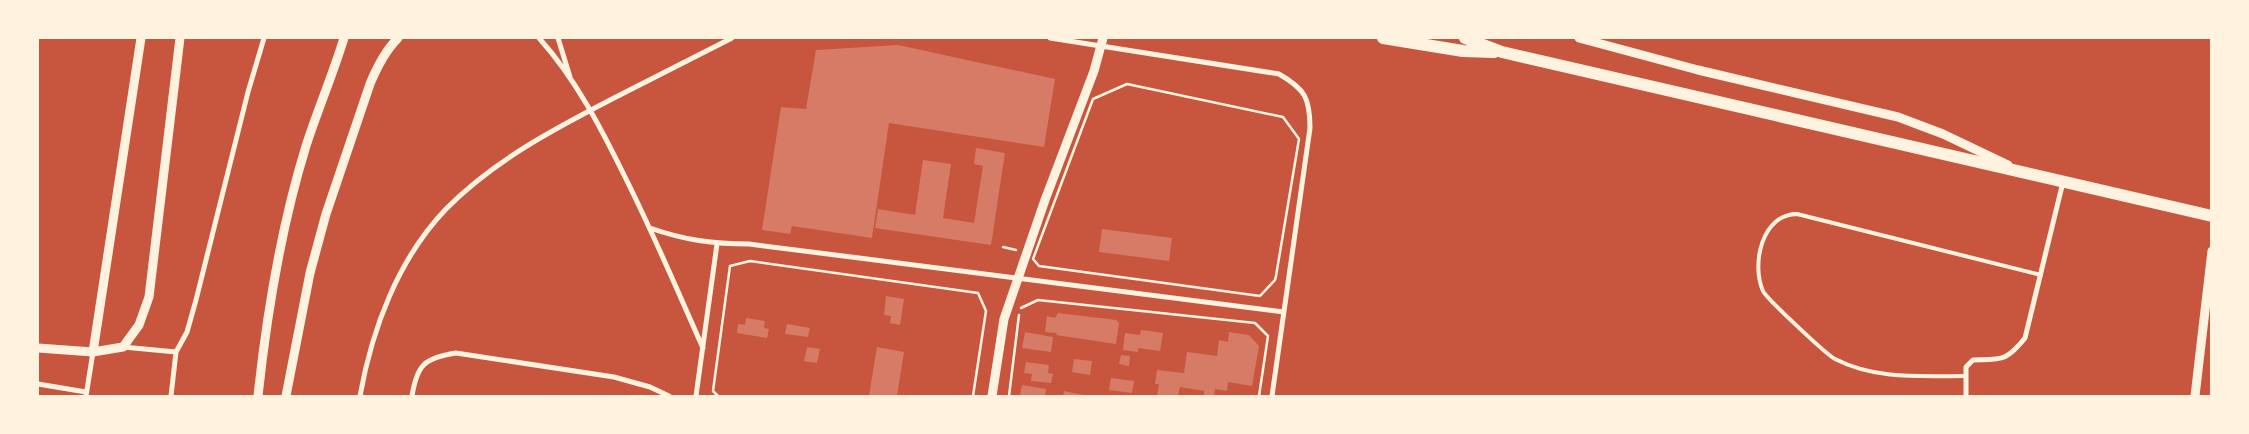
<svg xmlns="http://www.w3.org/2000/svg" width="2249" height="434" font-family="Jost,sans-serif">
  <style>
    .building { fill: #d67c66 }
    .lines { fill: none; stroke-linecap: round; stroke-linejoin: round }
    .path { stroke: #fff3e0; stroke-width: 2.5 }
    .service { stroke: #fff3e0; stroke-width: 4 }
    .minor { stroke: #fff3e0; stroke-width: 5 }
    .tertiary { stroke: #fff3e0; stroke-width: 9 }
    .trunk { stroke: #fff3e0; stroke-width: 12 }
  </style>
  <rect width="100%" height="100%" fill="#c8553d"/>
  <path class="building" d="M898 45 1055 79 1044 147 889 123 872 238 792 226 790 234 762 230 781 107 806 109 816 50Z
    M976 148 1005 153 991 245 875 228 878 209 915 215 923 160 951 164 943 218 974 223 983 166 974 164Z
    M1102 229 1172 238 1169 261 1099 252Z
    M886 296 904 299 900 325 890 323 891 316 884 315Z
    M1058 313 1116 320 1119 323 1116 344 1056 335 1057 333 1045 332 1047 316 1055 318Z
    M746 318 765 321 764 328 769 329 767 338 737 333 738 324 745 325Z
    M787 324 810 328 808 337 785 334Z
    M1141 330 1163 333 1160 351 1138 348V352L1123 350 1125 333 1140 335Z
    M1025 332 1053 337 1051 352 1022 348Z
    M1229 332 1249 335 1259 346 1252 386 1228 382 1227 391 1215 389 1214 396H1204V391L1180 387 1178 396H1157L1159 384H1155L1157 370 1184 373 1187 352 1217 356 1219 340 1228 342Z
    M807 347 820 349 817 363 804 361Z
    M877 347 904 352 897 396H869Z
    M1121 355 1130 356 1129 366 1119 364Z
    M1074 359 1092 361 1090 375 1072 372Z
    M1026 362 1049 365 1048 373 1053 374 1051 383 1031 381 1032 374 1024 373Z
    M1111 378 1134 381 1132 393 1109 390Z
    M1022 385 1046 389 1045 396 1020 395Z
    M1064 391 1083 395 1082 396H1063Z"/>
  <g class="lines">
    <path class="path" d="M1127 84 1283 117 1299 139 1276 276 1275 280 1260 296 1039 266 1033 259 1093 99Z
      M1003 247 1016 250
      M1021 308 1038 300 1255 323 1268 336 1259 396
      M718 396 713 391 730 266 750 261 978 293 986 311 973 396
      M1009 396 1019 315"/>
    <path class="service" d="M1966 376C1921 376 1876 380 1835 359 1827 355 1766 298 1763 291 1751 264 1762 214 1797 214L2041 275"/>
    <path class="minor" d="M539 38C576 79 602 130 626 179 654 235 678 292 703 348
      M558 38 570 77
      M1050 38 1279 74C1305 89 1310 98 1310 128L1272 396
      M650 228C684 240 713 244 749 244L1284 312
      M123 347 176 352
      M38 384 86 392
      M86 396 93 352
      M171 396 176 352 187 332 196 300 248 92 264 38
      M360 396C372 329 398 259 446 209 493 161 554 129 614 98 653 78 692 58 732 38
      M412 396C417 365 424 358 456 353L614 377 650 387 669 396
      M696 396 717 244
      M1966 396V367L1973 360C2001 359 2006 362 2025 338L2063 182"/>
    <path class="tertiary" d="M1579 38 1698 70 1898 117 1943 134 2008 165
      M38 348 93 352 123 347 139 325 149 297 180 38
      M93 352 141 38
      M258 396C267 312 281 227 306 146 318 109 333 74 344 38
      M286 396 310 273 326 214 370 84C377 67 385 51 398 38
      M992 396 1004 319 1045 200 1094 71 1103 38
      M2195 396 2212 251"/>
    <path class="trunk" d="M1383 38 1463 51 1494 52
      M1465 38 1502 52 2212 216"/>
  </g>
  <rect width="2249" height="434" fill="none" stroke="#fff3e0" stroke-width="78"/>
</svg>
